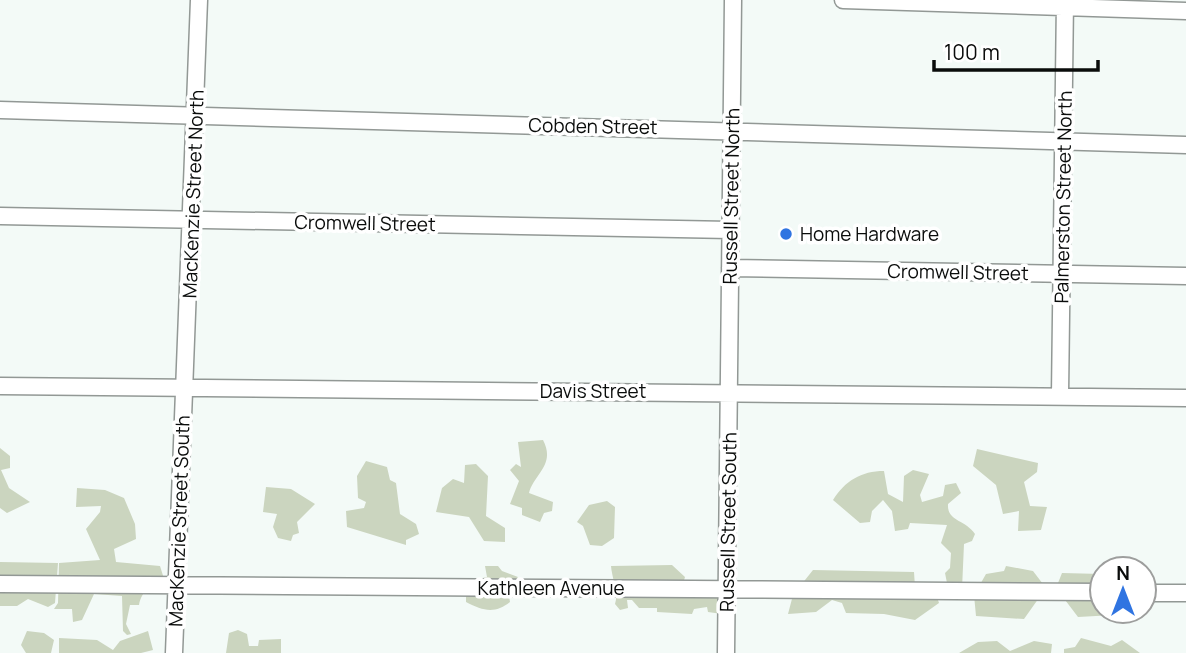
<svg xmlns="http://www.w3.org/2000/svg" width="1186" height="653" font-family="Manrope,sans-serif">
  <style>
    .green { fill: #cbd5bf }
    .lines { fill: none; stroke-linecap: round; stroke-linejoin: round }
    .minor-casing { stroke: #929895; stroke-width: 19 }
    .minor { stroke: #fff; stroke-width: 16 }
    .poi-dot { fill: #2f74e1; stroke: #fff; stroke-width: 2.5 }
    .labels { text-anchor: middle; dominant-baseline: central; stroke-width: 7; stroke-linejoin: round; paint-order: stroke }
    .street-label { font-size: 19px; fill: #0a0c0b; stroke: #fff }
    .poi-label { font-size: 19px; fill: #0a0c0b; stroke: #fff; text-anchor: start }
  </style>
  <rect width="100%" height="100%" fill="#f3faf7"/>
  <path class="green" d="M543 440C556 465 534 474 529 493L553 502 552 511 544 513 540 522 522 515V508L510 504 519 481 510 470 516 464 521 467 518 442Z
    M0 448 10 456V468L1 470 9 488 30 502 7 513 0 508Z
    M977 449 1038 463 1037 472 1024 482 1030 506 1047 507 1041 530 1018 531 1019 511 1003 514 996 485 973 466Z
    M366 461 387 467 390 480 396 483 400 514 416 524 419 534 406 540V545L347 527 346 511 364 508 366 502 358 498 357 476Z
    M476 464 488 476 486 516 505 528V542L484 541 469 517 436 512 442 488 453 479 464 483 465 465Z
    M913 470 929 474 920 495 922 502 943 496 945 485 956 483 961 493 948 504C947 522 965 519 975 534L972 541 964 544 962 589 948 588 945 573 950 568 951 553 941 543 947 525 910 523 908 529 895 531 892 511 883 500 872 511 870 522 860 523 833 500C845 481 861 471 884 471L888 494 903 502 904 476Z
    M266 487 291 489 315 504 297 522 299 533 293 535 291 541 278 538 273 527 277 514 263 512Z
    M77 488 105 490 124 498 135 524 136 539 114 549 116 562 160 566 165 582C151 585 142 590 139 605H130L126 624 131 634 127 635 123 631 122 596 94 594 82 620 73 622 72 609H54L58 603 59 563 100 560 86 529 100 512 101 506 76 507Z
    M607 501 615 507 614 538 602 546 590 545 583 526 577 522 589 505Z
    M0 562 58 563 55 603 48 607 28 599 17 606H0Z
    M672 565 685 577 680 594 688 585 723 599 722 614 708 612 707 607 694 609 692 614 657 612V608H639L632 600H627L628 608 620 610 615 604C619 592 612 579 611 566Z
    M485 566H498L502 571 518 577 508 590 510 602C495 614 483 611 466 602V588L474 580 487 577Z
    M1006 566 1033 571 1046 588 1024 619 976 616 974 595 986 574 1004 571Z
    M813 570 914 572 915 587 936 594 939 603 915 620 884 614 846 613 842 603 832 600 816 612 788 614 793 595Z
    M1062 573 1102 574V611H1116L1114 615 1078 617 1056 588Z
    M238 630 247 634 249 646H258L259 640 281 639V653H226L229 633Z
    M27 631 44 633 54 640 51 653H26L21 645Z
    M148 631 153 650 141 653H59V638L97 640 113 650 120 641Z
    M1081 638 1111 646 1122 640 1140 653H1064V649L1075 647Z
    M997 641 1010 651 1034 641 1052 644 1051 653H959L978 642Z"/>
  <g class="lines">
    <g class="minor-casing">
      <path id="minor" d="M843 0 1186 11
        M0 110 1186 145
        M0 216 730 230
        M730 268 1186 276
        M0 386 1186 398
        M1060 395 1065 0
        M0 584 1102 592
        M1144 593H1186
        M174 653 199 0
        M726 653 733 0"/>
    </g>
    <use href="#minor" class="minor"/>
  </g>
  <circle class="poi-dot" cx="786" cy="234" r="7"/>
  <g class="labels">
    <g class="street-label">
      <text transform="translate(593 126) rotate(1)">Cobden Street</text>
      <text transform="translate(193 194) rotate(-88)">MacKenzie Street North</text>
      <text transform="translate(731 196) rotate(-89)">Russell Street North</text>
      <text transform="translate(1063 197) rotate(-89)">Palmerston Street North</text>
      <text transform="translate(365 223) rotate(1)">Cromwell Street</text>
      <text transform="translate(958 272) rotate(1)">Cromwell Street</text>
      <text x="593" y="391">Davis Street</text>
      <text transform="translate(179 521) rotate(-88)">MacKenzie Street South</text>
      <text transform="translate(728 522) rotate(-89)">Russell Street South</text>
      <text x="551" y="588">Kathleen Avenue</text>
    </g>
    <g class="poi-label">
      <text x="800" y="234">Home Hardware</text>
    </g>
  </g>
  <g transform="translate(1123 590)"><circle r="33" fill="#ffffff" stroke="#9d9e9d" stroke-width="2"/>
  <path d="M0-5L12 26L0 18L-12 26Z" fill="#2f74e1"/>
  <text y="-10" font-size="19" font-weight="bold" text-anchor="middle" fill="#0a0c0b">N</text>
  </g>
  <path d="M934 60v10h164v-10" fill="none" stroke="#0a0c0b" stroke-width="3.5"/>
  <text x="944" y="60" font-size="21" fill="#0a0c0b" stroke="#ffffff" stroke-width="5" paint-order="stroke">100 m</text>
</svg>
